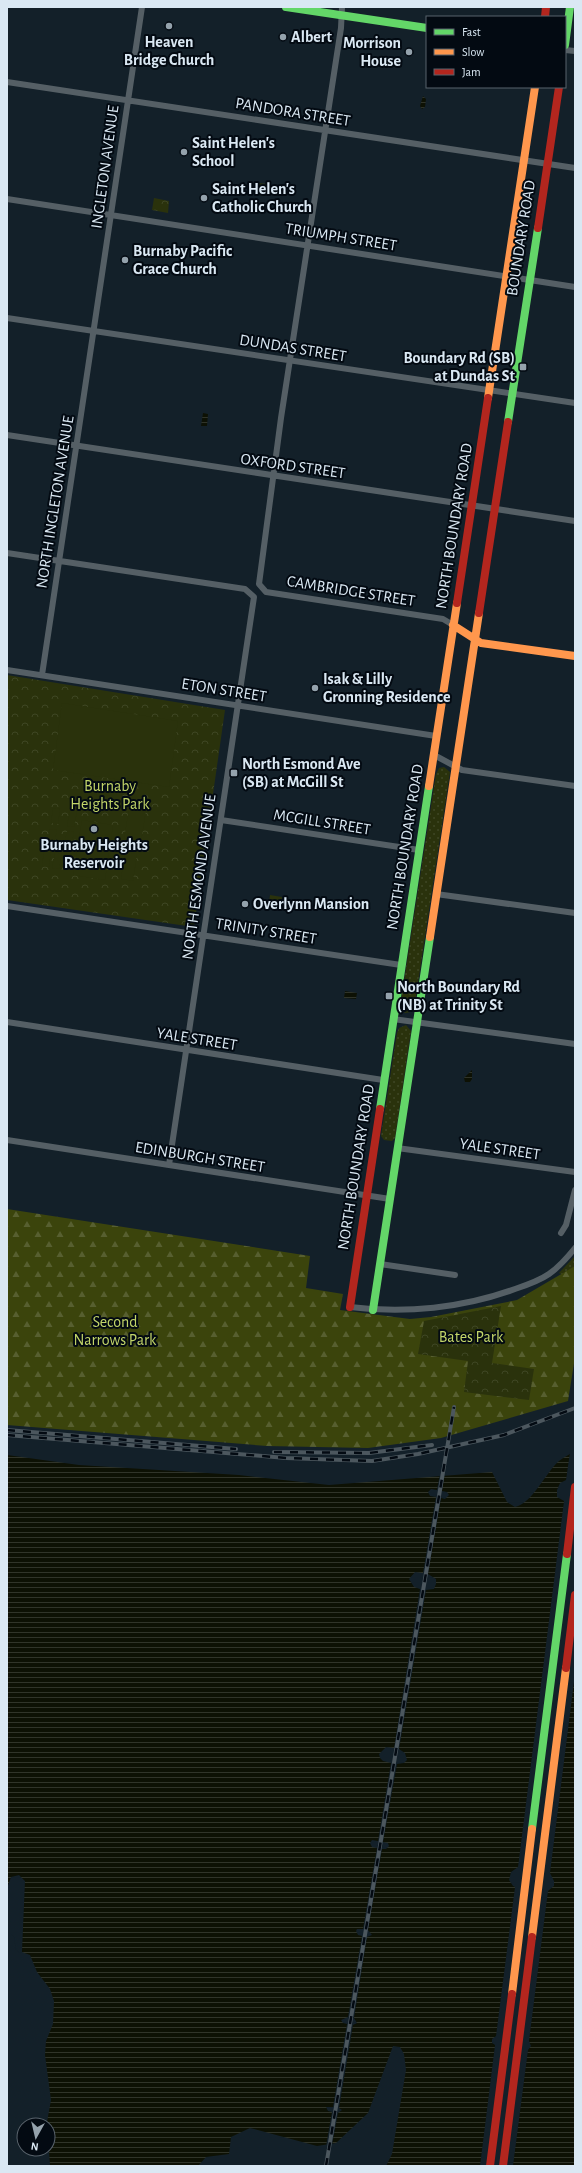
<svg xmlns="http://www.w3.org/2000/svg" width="582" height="2173" font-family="'Alegreya Sans',sans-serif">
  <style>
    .grass { fill: url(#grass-dots) }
    .forest { fill: url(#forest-firs) }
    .park { fill: url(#park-crowns) }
    .garden { fill: #2a320c }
    .water { fill: url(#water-rules) }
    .pier { fill: #132029 }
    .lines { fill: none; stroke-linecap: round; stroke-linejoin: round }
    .street { stroke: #555f65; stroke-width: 6 }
    .fast { stroke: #63d668; stroke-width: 8 }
    .slow { stroke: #ff974d; stroke-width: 8 }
    .jam { stroke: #b3261e; stroke-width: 8 }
    .rail-casing { stroke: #4c575e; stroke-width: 4 }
    .rail { stroke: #030a12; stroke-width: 2.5; stroke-dasharray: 8; stroke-linecap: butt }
    .poi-dot { fill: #94a2ac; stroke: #030a12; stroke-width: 1.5 }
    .labels { text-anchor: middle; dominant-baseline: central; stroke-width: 4; stroke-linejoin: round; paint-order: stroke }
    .poi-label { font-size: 16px; font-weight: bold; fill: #dae8f3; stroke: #030a12; text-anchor: start }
    .street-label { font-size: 16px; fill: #dae8f3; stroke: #030a12 }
    .park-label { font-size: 16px; fill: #c3d669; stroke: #030a12 }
  </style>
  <defs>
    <pattern id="grass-dots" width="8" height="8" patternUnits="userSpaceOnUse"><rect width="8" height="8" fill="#2a320c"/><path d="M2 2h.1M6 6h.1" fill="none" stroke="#3e4624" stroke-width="1.8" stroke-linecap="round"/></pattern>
    <pattern id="forest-firs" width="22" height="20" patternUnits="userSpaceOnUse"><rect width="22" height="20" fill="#3b440c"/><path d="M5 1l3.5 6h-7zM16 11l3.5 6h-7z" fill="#575f30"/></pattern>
    <pattern id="park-crowns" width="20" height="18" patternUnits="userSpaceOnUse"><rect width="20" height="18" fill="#2a320c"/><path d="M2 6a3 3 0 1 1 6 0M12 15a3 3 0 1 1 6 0" fill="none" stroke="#3e4624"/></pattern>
    <pattern id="water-rules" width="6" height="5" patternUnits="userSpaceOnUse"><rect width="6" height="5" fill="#0d1104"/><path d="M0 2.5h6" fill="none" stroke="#303429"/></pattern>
  </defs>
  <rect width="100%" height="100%" fill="#132029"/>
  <path class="grass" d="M444 767 450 772 414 1009 411 1012 405 1013 400 1007 436 774 439 768Z
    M406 1025 411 1031 395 1138 392 1141 384 1140 381 1136 397 1033 399 1028Z
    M575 1256V1282L559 1273Z"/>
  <path class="forest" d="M7 1209 310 1256 306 1288 343 1294 340 1310 410 1319 431 1317 517 1300 575 1266V1357L568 1401 441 1438 368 1448 267 1446 7 1425Z"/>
  <path class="park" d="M257 183 267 184 265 196 254 194Z
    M154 198 169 201 168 213 152 210Z
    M7 675 225 710 194 927 7 900Z
    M501 1306 492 1363 534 1369 529 1400 464 1392 468 1361 418 1354 424 1321Z"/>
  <path class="garden" d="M62 703 178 721 169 787 53 770Z
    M82 788 114 793 111 810 79 804Z
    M53 808 60 809 58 824 51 823Z
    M129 808 146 810 141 842 124 840Z
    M70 810 77 811 74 827 67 826Z
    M82 820 113 825 105 880 73 875Z
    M50 829 57 830 54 845 48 844Z
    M67 831 74 832 71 847 64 846Z
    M44 851 51 852 49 867 42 866Z
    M55 852 62 854 59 869 52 868Z
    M125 852 137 854 133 881 121 879Z
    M65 854 72 855 70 870 63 869Z
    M270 895 282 897 281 909 268 908Z"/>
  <path class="water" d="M423 96 426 99 425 107 422 109 420 106Z
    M203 413 208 414 207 426H201Z
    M345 991 357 993 356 999 344 998Z
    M472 1070V1079L470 1082H465L464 1078Z
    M575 1451V2166H386L392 2154 406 2070 404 2054 400 2047 393 2046 368 2113 336 2143 317 2146 250 2128 231 2137 229 2154 206 2157 198 2166H50L47 2122 51 2100 45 2055 46 2041 53 2024 54 2001 50 1989 37 1972 30 1955 22 1952 13 1921 7 1918V1455L79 1465 239 1475 329 1485 492 1472 507 1502 515 1507C532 1504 546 1472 559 1461 564 1457 570 1454 575 1451Z"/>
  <path class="pier" d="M575 1449V1674L550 1873 554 1881V1886L548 1891 529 2041 531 2046 528 2050 513 2166H480L495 2045 492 2043V2039L496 2036 515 1887 513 1886 509 1880 511 1872 518 1867 564 1501 557 1497V1490L560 1483 566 1480 570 1452Z
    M445 1473 442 1491 447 1492 449 1495 445 1499 441 1498 428 1574 436 1579V1584L434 1589 426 1590 399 1749 405 1753 407 1760 404 1763 397 1764 383 1842 388 1843 389 1846 386 1849H382L368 1930 372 1935 367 1937 354 2018 357 2023 353 2025 339 2108 342 2110 338 2113 332 2145 326 2146 332 2112 328 2111 326 2107H333L347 2024 343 2023 341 2020 348 2017 362 1936 358 1935 356 1931 357 1929H363L377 1848 372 1847 370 1843 372 1840 378 1841 391 1763 383 1761 380 1758 379 1754 386 1747 394 1748 420 1589 414 1587 409 1579 415 1572 423 1573 436 1497 430 1496 428 1492 431 1489 437 1490 440 1474Z
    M19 1875 25 1881 22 1952 20 1953 16 1950 14 1937 11 1934V1922L7 1920V1888L11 1877Z"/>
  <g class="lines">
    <path class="street" d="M342 7 341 28 281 418 259 584 266 592 443 619 453 625
      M565 50 575 51
      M7 82 575 168
      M7 199 575 287
      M7 318 575 403
      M7 435 575 521
      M7 553 245 589 254 597 169 1165
      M7 670 436 736
      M42 675 142 7
      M434 755 462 770 575 786
      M221 820 419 850
      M436 894 575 913
      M7 906 401 965
      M393 1019 575 1044
      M7 1022 383 1080
      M7 1140 390 1199
      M397 1148 575 1172
      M561 1233 566 1225 575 1190
      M380 1264 455 1275
      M350 1307C405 1314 463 1308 515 1289 527 1285 539 1281 549 1274 559 1267 567 1258 575 1248"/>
    <path class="fast" d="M286 7 427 28
      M565 45 570 7
      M508 422 538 228
      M380 1109 429 786
      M373 1310 430 937
      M532 1829 567 1554"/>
    <path class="slow" d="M488 398 535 87
      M453 625 481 643 575 656
      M429 786 457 603
      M430 937 479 613
      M532 1937 566 1668
      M512 1994 532 1829"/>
    <path class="jam" d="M545 17 546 7
      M538 228 559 87
      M457 603 488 398
      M479 613 508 422
      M350 1307 380 1109
      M567 1554 575 1487
      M566 1668 575 1595
      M490 2166 512 1994
      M503 2166 532 1937"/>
    <g class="rail-casing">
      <path id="rail" d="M7 1430 236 1449
        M7 1435 286 1458 372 1461 418 1454 504 1435 575 1408
        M274 1452 369 1453 432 1445
        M326 2166 454 1407"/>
    </g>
    <use href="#rail" class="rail"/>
  </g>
  <g class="poi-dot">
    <circle cx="169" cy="26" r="4"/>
    <circle cx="283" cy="37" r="4"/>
    <circle cx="409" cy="52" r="4"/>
    <circle cx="184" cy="152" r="4"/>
    <circle cx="204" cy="198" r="4"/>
    <circle cx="125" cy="260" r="4"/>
    <rect x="519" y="363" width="8" height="8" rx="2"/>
    <circle cx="315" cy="688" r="4"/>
    <rect x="230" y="769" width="8" height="8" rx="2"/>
    <circle cx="94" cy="829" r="4"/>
    <circle cx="245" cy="904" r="4"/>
    <rect x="385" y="992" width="8" height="8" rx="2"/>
  </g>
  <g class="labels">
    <g class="poi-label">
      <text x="291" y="37">Albert</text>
      <text x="169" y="42" text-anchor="middle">Heaven<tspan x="169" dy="18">Bridge Church</tspan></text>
      <text x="401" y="43" text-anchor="end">Morrison<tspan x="401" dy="18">House</tspan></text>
      <text x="192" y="143">Saint Helen's<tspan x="192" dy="18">School</tspan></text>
      <text x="212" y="189">Saint Helen's<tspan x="212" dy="18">Catholic Church</tspan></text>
      <text x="133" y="251">Burnaby Pacific<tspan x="133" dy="18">Grace Church</tspan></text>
      <text x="515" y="358" text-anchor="end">Boundary Rd (SB)<tspan x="515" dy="18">at Dundas St</tspan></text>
      <text x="323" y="679">Isak &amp; Lilly<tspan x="323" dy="18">Gronning Residence</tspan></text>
      <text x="242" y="764">North Esmond Ave<tspan x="242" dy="18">(SB) at McGill St</tspan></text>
      <text x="94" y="845" text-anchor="middle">Burnaby Heights<tspan x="94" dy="18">Reservoir</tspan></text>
      <text x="253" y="904">Overlynn Mansion</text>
      <text x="397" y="987">North Boundary Rd<tspan x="397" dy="18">(NB) at Trinity St</tspan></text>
    </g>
    <g class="street-label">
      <text transform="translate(293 112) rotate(9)">PANDORA STREET</text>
      <text transform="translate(105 167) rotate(-82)">INGLETON AVENUE</text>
      <text transform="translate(341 237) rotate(9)">TRIUMPH STREET</text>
      <text transform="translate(521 238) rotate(-81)">BOUNDARY ROAD</text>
      <text transform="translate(293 348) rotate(9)">DUNDAS STREET</text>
      <text transform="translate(293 466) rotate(8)">OXFORD STREET</text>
      <text transform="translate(55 502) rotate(-81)">NORTH INGLETON AVENUE</text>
      <text transform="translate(454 526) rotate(-81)">NORTH BOUNDARY ROAD</text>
      <text transform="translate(351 591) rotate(9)">CAMBRIDGE STREET</text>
      <text transform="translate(224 690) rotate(9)">ETON STREET</text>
      <text transform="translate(322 822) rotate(9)">MCGILL STREET</text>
      <text transform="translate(405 847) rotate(-81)">NORTH BOUNDARY ROAD</text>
      <text transform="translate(199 877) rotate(-82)">NORTH ESMOND AVENUE</text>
      <text transform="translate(266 931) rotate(9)">TRINITY STREET</text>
      <text transform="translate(197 1039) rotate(9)">YALE STREET</text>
      <text transform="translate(500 1149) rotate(8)">YALE STREET</text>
      <text transform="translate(200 1157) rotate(9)">EDINBURGH STREET</text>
      <text transform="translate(356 1167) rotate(-81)">NORTH BOUNDARY ROAD</text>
    </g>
    <g class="park-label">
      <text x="110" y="786">Burnaby<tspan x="110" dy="18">Heights Park</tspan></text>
      <text x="115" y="1322">Second<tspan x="115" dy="18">Narrows Park</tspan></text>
      <text x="471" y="1337">Bates Park</text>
    </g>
  </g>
  <rect width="582" height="2173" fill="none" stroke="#dae8f3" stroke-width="16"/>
  <rect x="426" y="16" width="140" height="72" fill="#030a12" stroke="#59636c"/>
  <rect x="434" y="29" width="20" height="6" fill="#63d668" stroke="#59636c"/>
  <text x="462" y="36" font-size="12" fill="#dae8f3">Fast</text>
  <rect x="434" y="49" width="20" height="6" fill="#ff974d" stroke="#59636c"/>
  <text x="462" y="56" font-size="12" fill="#dae8f3">Slow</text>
  <rect x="434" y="69" width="20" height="6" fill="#b3261e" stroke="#59636c"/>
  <text x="462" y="76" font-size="12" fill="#dae8f3">Jam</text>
  <g transform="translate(36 2137) rotate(188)"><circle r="19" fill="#030a12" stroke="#59636c"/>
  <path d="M0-3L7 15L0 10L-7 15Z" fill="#94a2ac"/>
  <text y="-6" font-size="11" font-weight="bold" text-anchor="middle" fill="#dae8f3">N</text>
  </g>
</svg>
